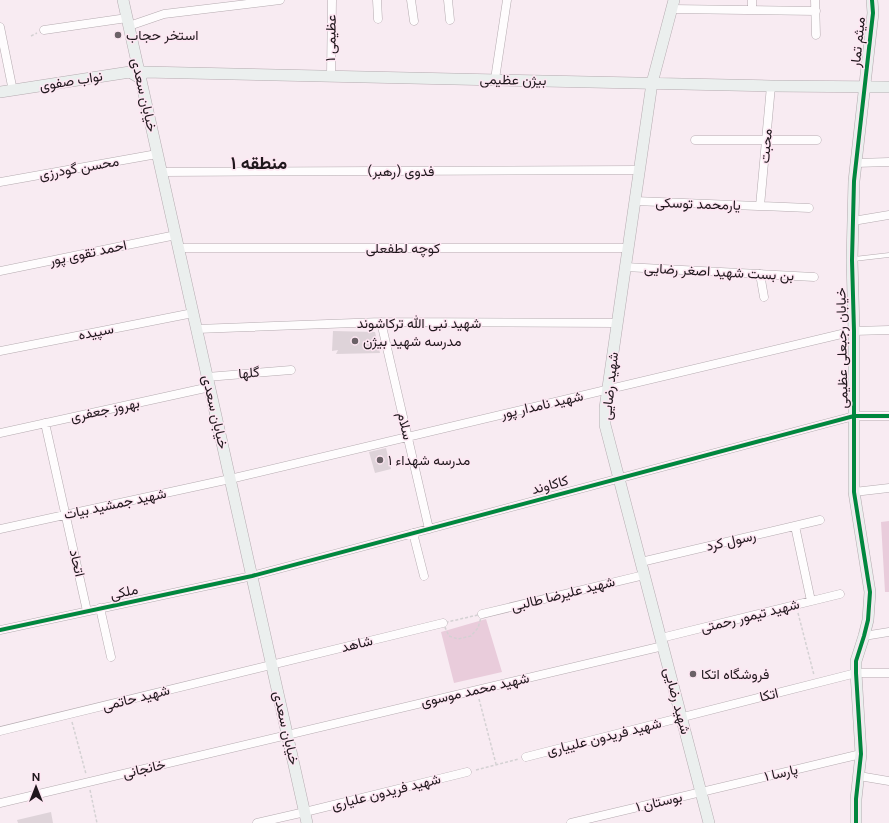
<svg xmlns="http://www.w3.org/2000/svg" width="889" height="823" font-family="Figtree,Vazirmatn,sans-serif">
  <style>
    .green { fill: #e9ccdb }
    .building { fill: #ded3d9 }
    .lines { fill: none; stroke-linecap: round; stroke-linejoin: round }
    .lane-casing { stroke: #b5abb0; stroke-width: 5 }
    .street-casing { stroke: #b5abb0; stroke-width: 9 }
    .secondary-casing { stroke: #b5abb0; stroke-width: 12 }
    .path { stroke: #d4d1d3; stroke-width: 1.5; stroke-dasharray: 3 2; stroke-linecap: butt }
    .lane { stroke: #fefcfd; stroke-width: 4 }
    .street { stroke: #fefcfd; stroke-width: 8 }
    .secondary { stroke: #ebefee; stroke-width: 11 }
    .cycleway-casing { stroke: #fde6f2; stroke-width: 6 }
    .cycleway { stroke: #00873e; stroke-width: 4 }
    .poi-dot { fill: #6b6167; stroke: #fde6f2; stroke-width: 1.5 }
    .labels { text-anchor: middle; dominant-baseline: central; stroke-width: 3; stroke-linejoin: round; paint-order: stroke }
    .poi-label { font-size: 14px; fill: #1f171c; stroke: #fde6f2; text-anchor: start }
    .street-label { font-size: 14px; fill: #1f171c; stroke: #fde6f2 }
    .district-label { font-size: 18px; font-weight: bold; fill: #1f171c; stroke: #fde6f2 }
  </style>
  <rect width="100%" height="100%" fill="#f8ebf2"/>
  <path class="green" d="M889 521V592H885L881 522Z
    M486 619 502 672 454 683 441 632Z"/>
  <path class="building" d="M333 331 375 332 380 353 336 354 338 350 332 351Z
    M386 448 391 469 375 473 369 452Z
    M51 812 53 823H18L17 820Z"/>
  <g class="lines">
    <g class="lane-casing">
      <path id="lane" d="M854 259 889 255"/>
    </g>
    <g class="street-casing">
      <path id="street" d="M377 0 378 19
        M411 0 414 21
        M448 0 450 20
        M815 0 816 35
        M672 9 816 11
        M752 10V0
        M129 26 164 14 280 0
        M0 27 13 91
        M44 30 127 18
        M331 75 332 0
        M495 79 507 0
        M695 140H817
        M856 163 889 162
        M162 172 640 170
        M0 182 157 154
        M635 201 809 208
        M760 206 771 86
        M853 221 889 215
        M178 248H628
        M625 267 814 277
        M0 271 176 235
        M760 274 764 297
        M381 322 429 529
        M197 329 381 322 617 323
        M0 351 193 313
        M207 377 291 370
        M45 423 87 611
        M0 433 210 387
        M854 492 889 488
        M795 526 811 601
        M0 529 230 479 854 331 889 330
        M413 533 424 576
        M641 562 820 520
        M100 608 111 657
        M482 614 644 575
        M0 630 252 576 854 416H889
        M864 636 889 632
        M661 638 840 594
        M0 731 443 623
        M526 757 856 673H889
        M859 776 889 781
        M0 803 663 646
        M257 823 305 812 467 772
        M571 823 861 754"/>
    </g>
    <g class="secondary-casing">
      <path id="secondary" d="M123 0 307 823
        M674 0 652 83 605 408V425L709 823
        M0 92 130 72 140 78 144 72 771 86 889 87
        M856 823V799L861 754 856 673V661L864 636 868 620 870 592 854 492V331L852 260 854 181 873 13 872 0"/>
    </g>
    <path class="path" d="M31 36 37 33
      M798 613 814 675
      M482 614 478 628 471 636 458 639 449 636 443 623Z
      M479 699 496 764
      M72 722 86 774
      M476 770 519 759
      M90 790 97 823"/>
    <use href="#lane" class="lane"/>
    <use href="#street" class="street"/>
    <use href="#secondary" class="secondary"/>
    <g class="cycleway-casing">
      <path id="cycleway" d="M0 630 252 576 854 416H889
        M856 823V799L861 754 856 673V661L864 636 868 620 870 592 854 492V331L852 260 854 181 873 13 872 0"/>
    </g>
    <use href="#cycleway" class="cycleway"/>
  </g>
  <g class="poi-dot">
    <circle cx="118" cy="35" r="4"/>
    <circle cx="355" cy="341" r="4"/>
    <circle cx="380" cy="460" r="4"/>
    <circle cx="693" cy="674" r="4"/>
  </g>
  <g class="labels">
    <g class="poi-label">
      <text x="126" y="35">استخر حجاب</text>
      <text x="363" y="341">مدرسه شهید بیژن</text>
      <text x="388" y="460">مدرسه شهداء ۱</text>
      <text x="701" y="674">فروشگاه اتکا</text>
    </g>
    <g class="street-label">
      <text transform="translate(331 38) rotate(-89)">عظیمی ۱</text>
      <text transform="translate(858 42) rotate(-84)">میثم تمار</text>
      <text transform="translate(513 80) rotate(1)">بیژن عظیمی</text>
      <text transform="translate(71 81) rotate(-9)">نواب صفوی</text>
      <text transform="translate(144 95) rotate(77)">خیابان سعدی</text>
      <text transform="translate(766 146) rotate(-85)">محبت</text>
      <text transform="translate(79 168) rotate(-10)">محسن گودرزی</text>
      <text x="401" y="171">فدوی (رهبر)</text>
      <text transform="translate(698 204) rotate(2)">یارمحمد توسکی</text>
      <text x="403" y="248">کوچه لطفعلی</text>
      <text transform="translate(88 253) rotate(-12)">احمد تقوی پور</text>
      <text transform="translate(719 272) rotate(3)">بن بست شهید اصغر رضایی</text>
      <text x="419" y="323">شهید نبی الله ترکاشوند</text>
      <text transform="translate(96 332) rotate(-11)">سپیده</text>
      <text transform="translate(842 348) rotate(-91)">خیابان رجبعلی عظیمی</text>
      <text transform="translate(249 373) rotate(-5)">گلها</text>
      <text transform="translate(610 386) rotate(-84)">شهید رضایی</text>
      <text transform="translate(542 405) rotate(-13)">شهید نامدار پور</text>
      <text transform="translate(105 410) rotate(-12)">بهروز جعفری</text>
      <text transform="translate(215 412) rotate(77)">خیابان سعدی</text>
      <text transform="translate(405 426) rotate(77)">سلام</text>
      <text transform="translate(550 485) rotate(-15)">کاکاوند</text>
      <text transform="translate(115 504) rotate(-12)">شهید جمشید بیات</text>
      <text transform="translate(731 541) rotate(-13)">رسول کرد</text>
      <text transform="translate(77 563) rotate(77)">اتحاد</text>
      <text transform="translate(124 592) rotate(-12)">ملکی</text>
      <text transform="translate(563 594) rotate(-14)">شهید علیرضا طالبی</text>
      <text transform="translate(750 616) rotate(-14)">شهید تیمور رحمتی</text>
      <text transform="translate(357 644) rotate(-14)">شاهد</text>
      <text transform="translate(475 690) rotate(-13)">شهید محمد موسوی</text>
      <text transform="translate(769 695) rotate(-14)">اتکا</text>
      <text transform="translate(136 698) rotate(-14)">شهید حاتمی</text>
      <text transform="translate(677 701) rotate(75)">شهید رضایی</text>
      <text transform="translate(286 728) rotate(77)">خیابان سعدی</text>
      <text transform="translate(604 737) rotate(-14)">شهید فریدون علییاری</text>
      <text transform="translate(144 769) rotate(-13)">خانجانی</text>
      <text transform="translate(781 773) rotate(-13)">پارسا ۱</text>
      <text transform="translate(386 792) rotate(-14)">شهید فریدون علیاری</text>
      <text transform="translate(659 802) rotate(-13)">بوستان ۱</text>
    </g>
    <g class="district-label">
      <text x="259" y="163">منطقه ۱</text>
    </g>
  </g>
  <g transform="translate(36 787)" stroke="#fde6f2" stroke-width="3" paint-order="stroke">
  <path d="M0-3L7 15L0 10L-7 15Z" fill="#1f171c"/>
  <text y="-6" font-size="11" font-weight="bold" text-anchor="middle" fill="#1f171c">N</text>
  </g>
</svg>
